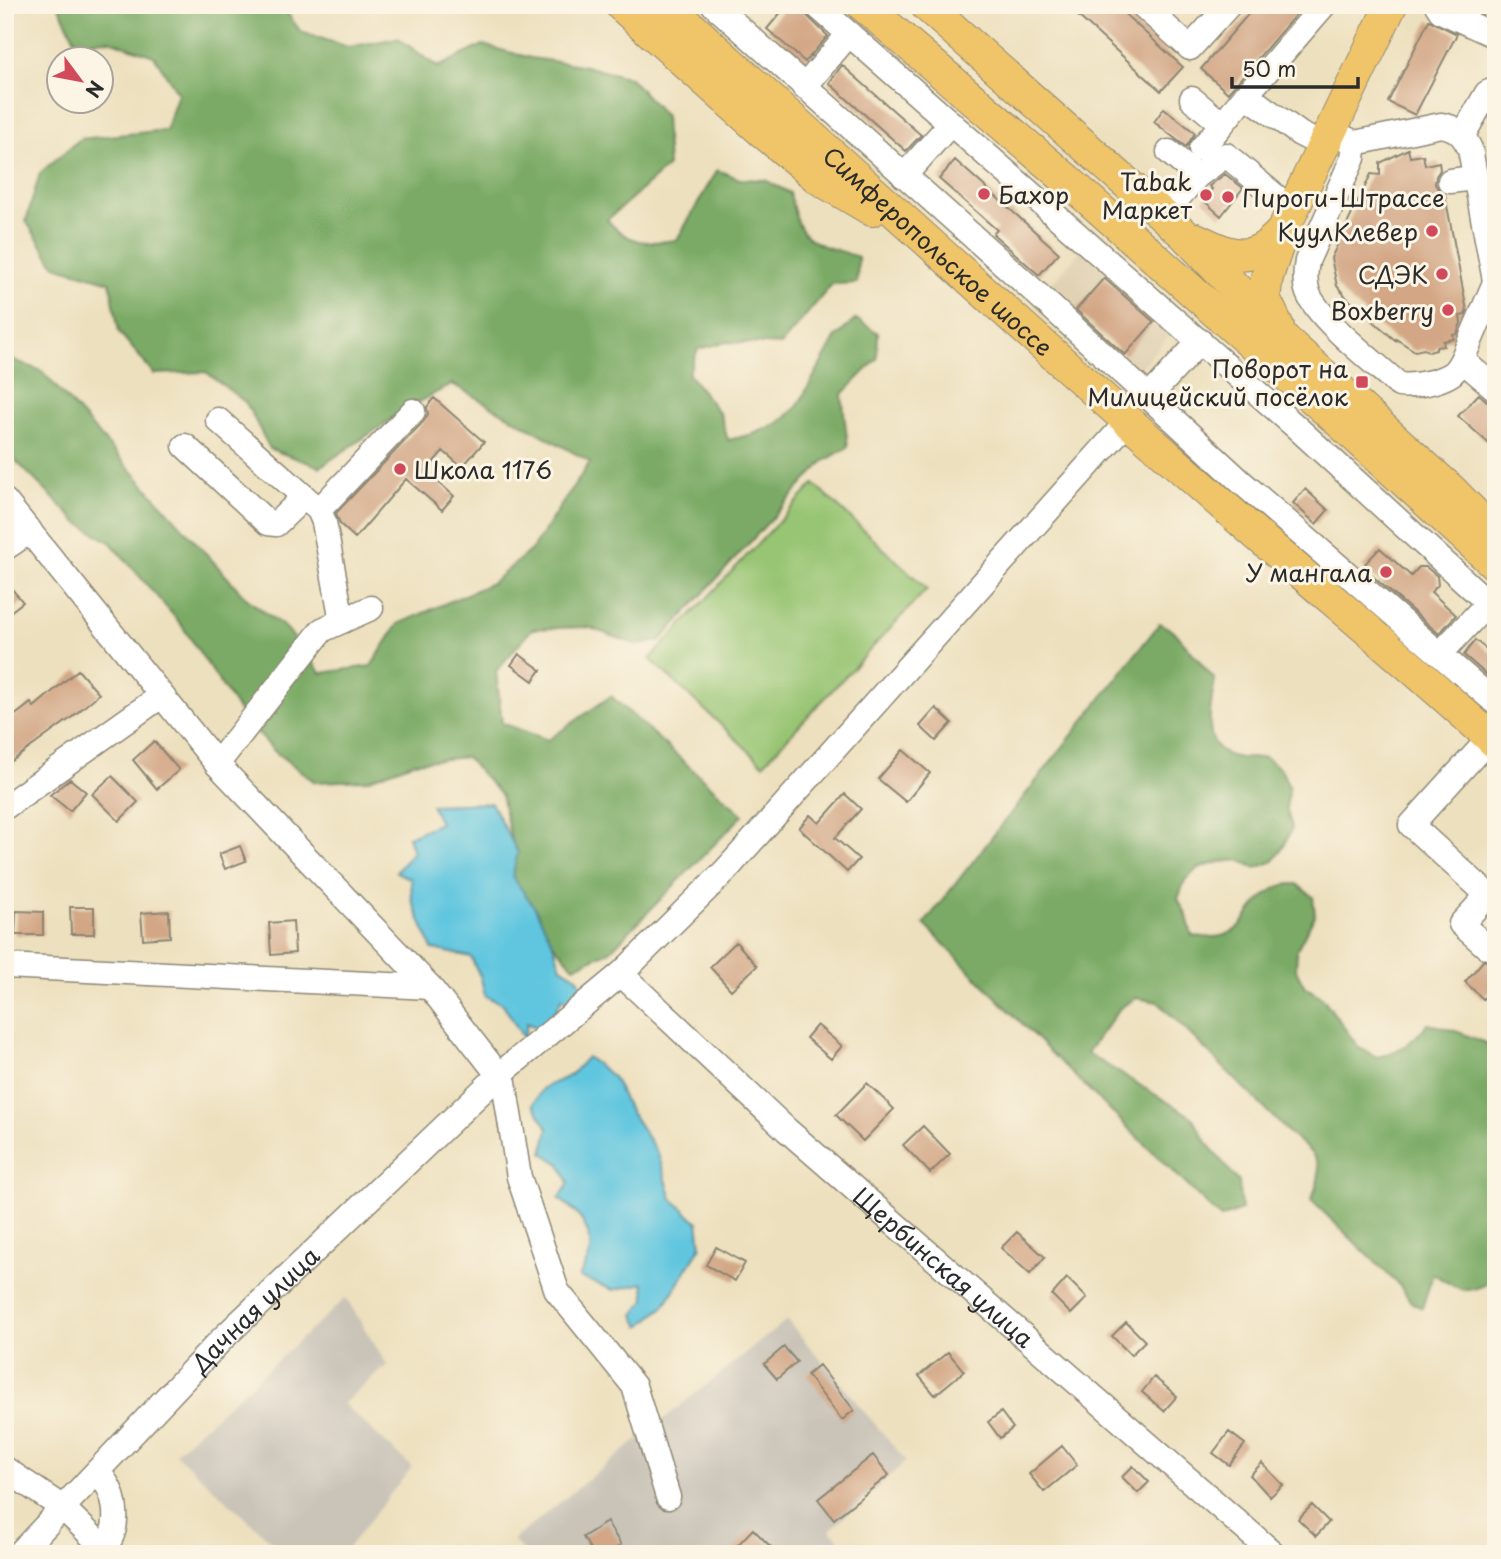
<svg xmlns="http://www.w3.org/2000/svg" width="1501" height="1559" font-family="'Playpen Sans',sans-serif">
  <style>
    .built { fill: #e1d2b4 }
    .industrial { fill: #c9c3b8 }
    .green { fill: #98c573; stroke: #62784f; stroke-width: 2 }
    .forest { fill: #7aaa65; stroke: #526a48; stroke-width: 2 }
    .water { fill: #61c6df; stroke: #467885; stroke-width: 2 }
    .building { fill: #d3a786 }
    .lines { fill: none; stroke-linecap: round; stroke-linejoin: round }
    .minor-casing { stroke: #8c8674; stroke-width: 27 }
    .major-casing { stroke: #8c8674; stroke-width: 34 }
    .minor { stroke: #fff; stroke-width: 24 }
    .major { stroke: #f0c469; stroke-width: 32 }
    .poi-dot { fill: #d1495b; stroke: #fcf5e5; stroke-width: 2.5 }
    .labels { text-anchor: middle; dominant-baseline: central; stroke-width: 6; stroke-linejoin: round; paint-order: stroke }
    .poi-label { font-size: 24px; fill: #2b2b2b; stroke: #fcf5e5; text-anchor: end }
    .street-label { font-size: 24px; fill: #2b2b2b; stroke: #fcf5e5 }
  </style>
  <rect width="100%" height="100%" fill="#fcf5e5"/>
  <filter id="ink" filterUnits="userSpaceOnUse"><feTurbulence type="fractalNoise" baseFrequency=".0143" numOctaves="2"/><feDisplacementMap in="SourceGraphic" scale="14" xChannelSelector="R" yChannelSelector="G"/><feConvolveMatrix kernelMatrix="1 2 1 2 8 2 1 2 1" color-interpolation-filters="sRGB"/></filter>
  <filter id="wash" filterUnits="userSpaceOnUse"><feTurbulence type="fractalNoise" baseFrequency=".00686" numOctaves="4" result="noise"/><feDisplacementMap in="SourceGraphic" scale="28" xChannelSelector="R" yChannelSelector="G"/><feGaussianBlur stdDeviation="1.57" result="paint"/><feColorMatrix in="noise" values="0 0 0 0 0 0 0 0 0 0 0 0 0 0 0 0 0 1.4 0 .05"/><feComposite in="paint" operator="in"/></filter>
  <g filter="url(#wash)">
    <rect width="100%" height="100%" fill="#ede0be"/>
    <path class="built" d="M1081 250 1173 331 1139 369 1048 288Z"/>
    <path class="industrial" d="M346 1298 387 1365 343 1404 412 1467 343 1554H285L175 1453Z
      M787 1320 906 1461 830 1530 852 1554H526L513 1540Z"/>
    <path class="green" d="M814 484 927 589 763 764 650 659Z"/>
    <path class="forest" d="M58 5H281L301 32 348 47 398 38 438 67 483 45 531 58 581 65 630 78 665 116 668 166 607 220C630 245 645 244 677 240L717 170 740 179 765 180 790 193C799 246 812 241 858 257L857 283 832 284 781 345 727 342 698 349 688 373 720 414 728 440 753 434 777 424 797 407 836 337 856 319 878 333 877 359 842 395 848 447 823 462 660 641 637 645 588 627 532 629 496 671 502 723 548 740 611 696 743 815 610 951 574 967 528 914 501 870 512 843 501 795 466 757 415 762 367 780 315 782 274 751 238 710 180 623 111 543 77 522 14 459 7 408 6 357 42 371 246 598 287 629 321 673 371 666 398 624 492 583 532 549 590 462 452 384 407 409 320 467 270 449 246 403 206 372 154 374 119 332 110 282 55 266 26 221 40 173 80 139 166 130 178 93 154 56 109 40 76 42Z
      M1160 623 1176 633 1215 680C1206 727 1202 766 1264 757L1281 769 1289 787 1286 808 1292 827 1285 844 1274 861 1256 868 1239 860 1220 862 1199 868 1185 880 1178 899 1187 916 1192 936C1252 944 1237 910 1276 888 1282 884 1290 884 1297 884L1313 897 1315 915 1297 949 1296 970 1305 987 1322 997 1359 1048 1377 1057C1400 1052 1413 1042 1427 1024 1450 1027 1475 1038 1496 1048V1279C1465 1297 1462 1291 1433 1274L1422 1308 1411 1302 1400 1286 1311 1200C1327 1164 1318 1157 1289 1133L1158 1002 1136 998 1120 1008 1087 1053 1192 1117 1210 1147 1239 1182 1241 1210 1221 1218 1051 1053 924 924Z"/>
    <path class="water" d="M491 803 518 853 512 876 535 908 552 941 561 967 577 977 581 984 570 1003 562 998 551 1021 537 1028 527 1023 524 1039 503 1004 485 996 481 978 471 957 432 949 412 900 411 879 396 872 413 852 408 837 440 823 431 805Z
      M587 1057 613 1077 627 1106 658 1154 672 1199 698 1222 701 1246 664 1306 640 1327 634 1315 645 1300 644 1283 613 1290 579 1277C583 1269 590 1259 590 1250 592 1228 576 1210 559 1199L569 1183 560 1164 543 1153 548 1128 533 1104 543 1088 571 1075Z"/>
    <g id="blocks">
      <path class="building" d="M787 5H796L828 36 805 62 767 29Z
        M1066 5H1115L1183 67 1161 91Z
        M1256 5H1304L1228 93 1201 69Z
        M1429 20 1457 34 1415 115 1388 102Z
        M842 65 921 135 906 151 829 83Z
        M1164 108 1195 133 1186 147 1154 122Z
        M1408 149 1410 157 1423 155 1425 165 1439 162 1440 170 1436 176 1435 184 1439 190 1445 195 1467 311 1465 315 1460 316 1461 323 1457 334 1453 335 1454 339 1443 341 1444 346 1436 347V350L1429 352 1424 349 1415 351 1396 339V341L1347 298 1337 286 1331 258 1371 174 1380 175V163Z
        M955 160 1059 253 1039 275 993 234 997 230 939 179Z
        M1225 174 1243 188 1221 216 1203 200 1212 189 1209 186Z
        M1104 278 1154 322 1125 355 1076 310Z
        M1479 394 1487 401 1496 404V450L1458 416Z
        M434 398 484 442 462 467 443 451 426 471 454 496 442 510 406 479 355 538 340 524 336 513 424 421 428 414 427 407Z
        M1305 489 1328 510 1316 524 1293 503Z
        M1380 548 1411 576 1419 567H1426L1437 576 1438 585 1431 592 1456 615 1439 634 1362 567Z
        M5 581 23 602 5 616Z
        M1475 640 1496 657V683L1464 655Z
        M519 654 541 670 533 681 511 665Z
        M78 670 99 694 71 718 5 766V723L31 703 34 707Z
        M936 708 952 723 936 741 920 726Z
        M154 741 179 770 157 789 133 760Z
        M903 750 930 773 906 802 878 779Z
        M112 776 138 802 119 821 92 794Z
        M70 779 86 792 70 811 50 795Z
        M845 794 861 809 835 838 859 859 847 872 799 828 810 815 819 823Z
        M240 846 246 861 225 869 219 854Z
        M70 907H94V934H71Z
        M16 911 43 912V935H15Z
        M169 911 170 937 143 939 141 913Z
        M293 921 295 953 271 955 269 923Z
        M736 942 757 966 731 990 710 967Z
        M1496 959V985L1483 999 1465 982 1483 961Z
        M817 1025 842 1046 831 1059 806 1038Z
        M867 1083 894 1109 863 1141 836 1115Z
        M923 1126 950 1154 930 1173 903 1145Z
        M1017 1232 1045 1257 1030 1274 1001 1248Z
        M716 1247 745 1263 735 1281 706 1265Z
        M1067 1278 1087 1298 1071 1314 1052 1295Z
        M1126 1322 1145 1341 1131 1355 1112 1336Z
        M784 1347 797 1362 777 1379 764 1364Z
        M948 1352 964 1371 935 1395 919 1376Z
        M819 1365 854 1410 842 1420 807 1375Z
        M1154 1377 1177 1396 1164 1411 1142 1392Z
        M1001 1412 1013 1428 1000 1438 988 1422Z
        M1229 1432 1245 1444 1229 1465 1213 1453Z
        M1062 1446 1077 1465 1044 1492 1029 1474Z
        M873 1455 889 1475 834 1519 818 1499Z
        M1262 1463 1283 1485 1270 1497 1250 1475Z
        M1133 1466 1149 1482 1138 1493 1122 1477Z
        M1312 1505 1329 1522 1316 1536 1298 1519Z
        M607 1522 621 1545 608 1554H593L583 1537Z
        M753 1529 778 1554H729Z"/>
    </g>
  </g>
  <g filter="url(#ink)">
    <use href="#blocks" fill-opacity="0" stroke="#8c8674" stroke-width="2"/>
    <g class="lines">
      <g class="minor-casing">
        <g id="minor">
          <path d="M714 5 1035 292 1240 481 1496 703"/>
          <path d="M816 5 1295 426 1496 610"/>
          <path d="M1142 5 1190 48 1229 5"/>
          <path d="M1437 5 1441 11 1496 36"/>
          <path d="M804 87 849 34"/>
          <path d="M1192 99 1222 124 1246 95"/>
          <path d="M1331 131 1355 143 1353 158 1307 261C1305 272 1304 282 1308 293 1318 319 1376 364 1399 385 1413 387 1439 382 1451 374 1456 371 1459 365 1462 360"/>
          <path d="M1463 135 1487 93 1496 89"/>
          <path d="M1355 143 1441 125C1457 127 1464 136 1470 149L1496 286"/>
          <path d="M1324 146 1300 134 1246 95 1324 5"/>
          <path d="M1201 149 1222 124"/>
          <path d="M1169 152 1197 176"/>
          <path d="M904 176 951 123"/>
          <path d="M1450 181 1474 178"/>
          <path d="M1163 215 1197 176 1226 155 1280 200 1294 206"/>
          <path d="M1496 280 1462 360 1496 389"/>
          <path d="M1149 397 1200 341"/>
          <path d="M218 420 319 510 324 522 342 621"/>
          <path d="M185 446 268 523 276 524 304 497"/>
          <path d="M5 501 217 764 430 987 504 1082 519 1177 557 1291 634 1386 668 1497"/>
          <path d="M319 510 413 411"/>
          <path d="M5 548 30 531"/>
          <path d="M1440 654 1488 603"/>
          <path d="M217 764 322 630 371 608"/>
          <path d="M5 807 161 696"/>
          <path d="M1487 947 1461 924 1488 895 1411 825 1490 738"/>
          <path d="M5 966 430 987"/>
          <path id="s1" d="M621 974 787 1130 1274 1554"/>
          <path d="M5 1469 63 1508 104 1548 106 1554"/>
          <path d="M98 1473C117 1491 122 1527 104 1548"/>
          <path id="s2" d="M19 1554 222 1339 499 1075 621 974 726 870 1128 421"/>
        </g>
      </g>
      <g class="major-casing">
        <g id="major">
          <path d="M621 5 763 132 818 178 872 210"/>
          <path id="s3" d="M667 5C846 168 1025 330 1206 490 1302 576 1402 656 1496 743"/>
          <path d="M863 5 1066 179 1343 425 1496 565"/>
          <path d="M926 5 1184 234 1285 340 1450 489 1496 536"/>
          <path d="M1196 239C1216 248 1238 262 1260 250 1268 246 1275 238 1282 232"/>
          <path d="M1278 327 1264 298 1267 277 1282 232 1391 5"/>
        </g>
      </g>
      <use href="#minor" class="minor"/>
      <use href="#major" class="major"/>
    </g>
  </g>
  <g class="poi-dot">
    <circle cx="984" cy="194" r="7"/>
    <circle cx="1206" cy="195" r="7"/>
    <circle cx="1228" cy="197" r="7"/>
    <circle cx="1432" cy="231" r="7"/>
    <circle cx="1442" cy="274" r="7"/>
    <circle cx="1448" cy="310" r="7"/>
    <rect x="1355" y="375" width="14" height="14" rx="3.5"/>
    <circle cx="400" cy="469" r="7"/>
    <circle cx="1386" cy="572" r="7"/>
  </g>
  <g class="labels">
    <g class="poi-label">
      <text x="1192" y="181">Tabak<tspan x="1192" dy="28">Маркет</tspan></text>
      <text x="998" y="194" text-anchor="start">Бахор</text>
      <text x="1242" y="197" text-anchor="start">Пироги-Штрассе</text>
      <text x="1418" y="231">КуулКлевер</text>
      <text x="1428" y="274">СДЭК</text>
      <text x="1434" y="310">Boxberry</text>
      <text x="1348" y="368">Поворот на<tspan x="1348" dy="28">Милицейский посёлок</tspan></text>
      <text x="414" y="469" text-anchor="start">Школа 1176</text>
      <text x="1372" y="572">У мангала</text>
    </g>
    <g class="street-label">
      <text stroke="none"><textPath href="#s3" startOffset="366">Симферопольское шоссе</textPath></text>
      <text stroke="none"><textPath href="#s1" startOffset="436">Щербинская улица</textPath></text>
      <text stroke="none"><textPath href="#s2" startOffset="340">Дачная улица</textPath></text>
    </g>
  </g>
  <rect width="1501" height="1559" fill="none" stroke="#fcf5e5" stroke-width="28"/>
  <g transform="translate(80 80) rotate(122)"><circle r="33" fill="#fcf5e5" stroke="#a8a49b" stroke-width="2"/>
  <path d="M0-5L12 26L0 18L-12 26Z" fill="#d1495b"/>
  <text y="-10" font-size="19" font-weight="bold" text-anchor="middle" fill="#2b2b2b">N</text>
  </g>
  <path d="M1232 77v10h126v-10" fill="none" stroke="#2b2b2b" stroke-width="3.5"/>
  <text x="1242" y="77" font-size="21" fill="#2b2b2b" stroke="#fcf5e5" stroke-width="5" paint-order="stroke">50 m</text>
</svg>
